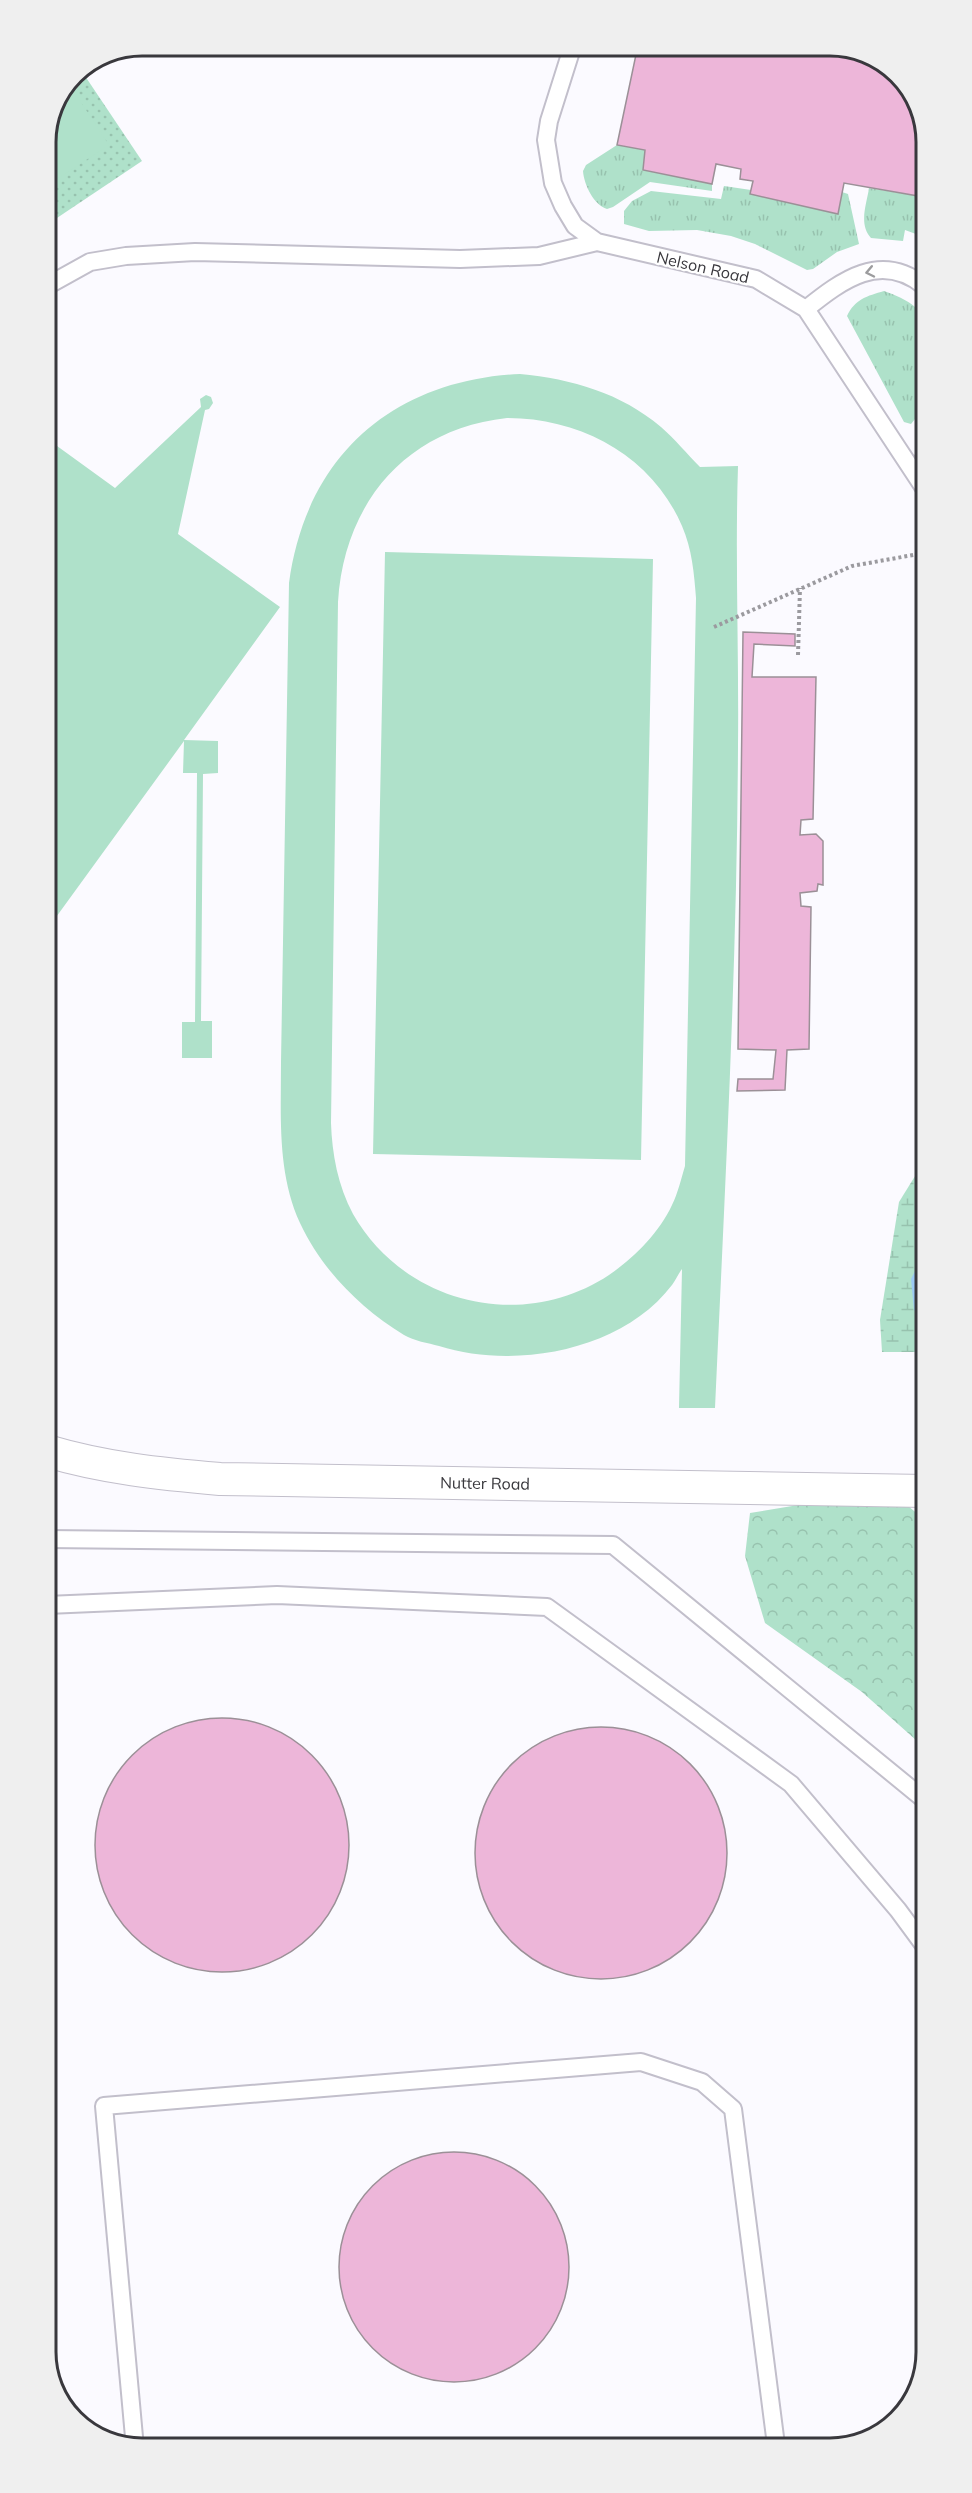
<svg xmlns="http://www.w3.org/2000/svg" width="972" height="2493" font-family="Mulish,sans-serif">
  <style>
    .grass { fill: url(#grass-tufts) }
    .forest { fill: url(#forest-crowns) }
    .wetland { fill: url(#wetland-marsh) }
    .park { fill: url(#park-dots) }
    .garden { fill: #afe1ca; fill-rule: evenodd }
    .water { fill: #9ccaf4 }
    .building { fill: #edb6d9; stroke: #9b9097; stroke-width: 1.5 }
    .lines { fill: none; stroke-linecap: round; stroke-linejoin: round }
    .service-casing { stroke: #c2bfcb; stroke-width: 20 }
    .minor-casing { stroke: #c2bfcb; stroke-width: 34 }
    .path { stroke: #9b9a9f; stroke-width: 4; stroke-dasharray: 3 3; stroke-linecap: butt }
    .service { stroke: #fff; stroke-width: 16 }
    .minor { stroke: #fff; stroke-width: 32 }
    .oneway { stroke: #9c9c9e }
    .labels { text-anchor: middle; dominant-baseline: central; stroke-width: 4.5; stroke-linejoin: round; paint-order: stroke }
    .street-label { font-size: 16px; fill: #39383d; stroke: #fff }
    .rim { fill: none; stroke: #39383d; stroke-width: 3 }
  </style>
  <defs>
    <pattern id="grass-tufts" width="24" height="20" patternUnits="userSpaceOnUse" patternTransform="scale(1.5)"><rect width="24" height="20" fill="#afe1ca"/><path d="M3 7l-1-3M5 7V3M7 7l1-3M15 17l-1-3M17 17v-4M19 17l1-3" fill="none" stroke="#97c2ae"/></pattern>
    <pattern id="forest-crowns" width="20" height="18" patternUnits="userSpaceOnUse" patternTransform="scale(1.5)"><rect width="20" height="18" fill="#afe1ca"/><path d="M2 6a3 3 0 1 1 6 0M12 15a3 3 0 1 1 6 0" fill="none" stroke="#97c2ae"/></pattern>
    <pattern id="wetland-marsh" width="20" height="14" patternUnits="userSpaceOnUse" patternTransform="scale(1.5)"><rect width="20" height="14" fill="#afe1ca"/><path d="M1 5h8M5 5V1M11 12h8M15 12V8" fill="none" stroke="#97c2ae"/></pattern>
    <pattern id="park-dots" width="8" height="8" patternUnits="userSpaceOnUse" patternTransform="scale(1.5)"><rect width="8" height="8" fill="#afe1ca"/><path d="M2 2h.1M6 6h.1" fill="none" stroke="#97c2ae" stroke-width="1.8" stroke-linecap="round"/></pattern>
  </defs>
  <rect width="100%" height="100%" fill="#fbfaff"/>
  <path class="grass" d="M617 145 645 150 643 170 712 184V191L650 182 613 207 607 209C594 205 584 185 583 171L586 165Z
    M724 186 751 190V194L837 214 842 192 848 194 859 244 837 252 813 269 807 270 755 244 731 236 697 230 649 231 624 224V211L632 201 651 191 721 199Z
    M869 188 924 197V237L905 230 903 241 871 238C858 224 867 203 869 188Z
    M884 291C898 296 916 303 923 317 931 333 919 400 915 419L911 424 904 422 847 316C855 299 867 296 884 291Z"/>
  <path class="forest" d="M889 1490 926 1521V1749L862 1692 765 1623 745 1556 750 1513Z"/>
  <path class="wetland" d="M925 1160V1352H882L880 1320 899 1202Z"/>
  <path class="park" d="M81 70 142 161 45 226V136L74 73Z"/>
  <path class="garden" d="M69 84 109 145 57 179 45 161V136Z
    M520 374C572 379 621 393 661 427 675 439 687 454 700 467L738 466C735 559 739 652 738 746 737 966 725 1187 715 1408H679L682 1269C678 1274 676 1280 672 1285 622 1351 514 1370 439 1346 428 1343 414 1341 404 1335 360 1308 322 1270 300 1223 277 1173 281 1116 281 1062L289 583C306 456 393 380 520 374ZM507 418C581 418 652 456 682 526 692 549 694 573 696 598L685 1166C681 1179 678 1193 672 1205 659 1233 634 1258 609 1275 523 1332 405 1305 353 1214 338 1186 332 1154 331 1123L338 602C344 503 406 429 507 418Z
    M206 395 211 397 213 403 209 409 205 410 178 534 280 607 184 740 218 741V773L203 774 201 1021H212V1058H182V1022H195L197 773H183L184 741 46 931V438L115 488 201 407 200 399Z
    M385 552 653 559 641 1160 373 1154Z"/>
  <path class="water" d="M925 1251V1319L914 1310 911 1279Z"/>
  <path class="building" d="M638 45H837L889 65 924 116V197L844 183 838 214 750 194 753 181 740 179 741 169 716 164 712 184 643 170 645 150 617 145Z
    M743 632 795 634V646L754 644 752 677H816L813 819 801 820 800 835 816 834 823 841V885L818 884 817 891 800 893 801 906 811 907 809 1049 787 1050 785 1090 737 1091 738 1079H773L776 1050 738 1049Z
    M95 1845a127 127 0 1 1 254 0a127 127 0 1 1-254 0Z
    M475 1853a126 126 0 1 1 252 0a126 126 0 1 1-252 0Z
    M339 2267a115 115 0 1 1 230 0a115 115 0 1 1-230 0Z"/>
  <g class="lines">
    <g class="service-casing">
      <path id="service" d="M573 45 549 121 546 140 553 183 563 206 575 226 597 242 756 279 806 309 924 488
        M45 287 90 262 126 256 195 252 460 259 539 256 597 242
        M806 309C842 280 881 251 924 286
        M918 477 924 458
        M47 1539 613 1545 926 1801
        M47 1605 277 1595 547 1607 791 1784 898 1910 926 1948
        M135 2448 104 2106 641 2062 702 2082 733 2109 776 2445"/>
    </g>
    <g class="minor-casing">
      <path id="minor" d="M47 1451C104 1468 161 1474 220 1479L926 1491"/>
    </g>
    <path class="path" d="M714 627 852 566 924 553
      M798 655 800 588"/>
    <use href="#service" class="service"/>
    <use href="#minor" class="minor"/>
  </g>
  <defs><path id="oneway-chevron" d="M-2-3.5L2.5 0L-2 3.5" fill="none" stroke-width="1.6" stroke-linecap="round" stroke-linejoin="round" transform="scale(1.5)"/></defs>
  <use class="oneway" href="#oneway-chevron" transform="translate(870 272) rotate(168)"/>
  <g class="labels">
    <g class="street-label">
      <text transform="translate(703 267) rotate(13)">Nelson Road</text>
      <text transform="translate(485 1483) rotate(1)">Nutter Road</text>
    </g>
  </g>
  <path d="M0 0H972V2493H0ZM142 56H830A86 86 0 0 1 916 142V2352A86 86 0 0 1 830 2438H142A86 86 0 0 1 56 2352V142A86 86 0 0 1 142 56Z" fill="#efefef" fill-rule="evenodd"/>
  <path class="rim" d="M142 56H830A86 86 0 0 1 916 142V2352A86 86 0 0 1 830 2438H142A86 86 0 0 1 56 2352V142A86 86 0 0 1 142 56Z"/>
</svg>
